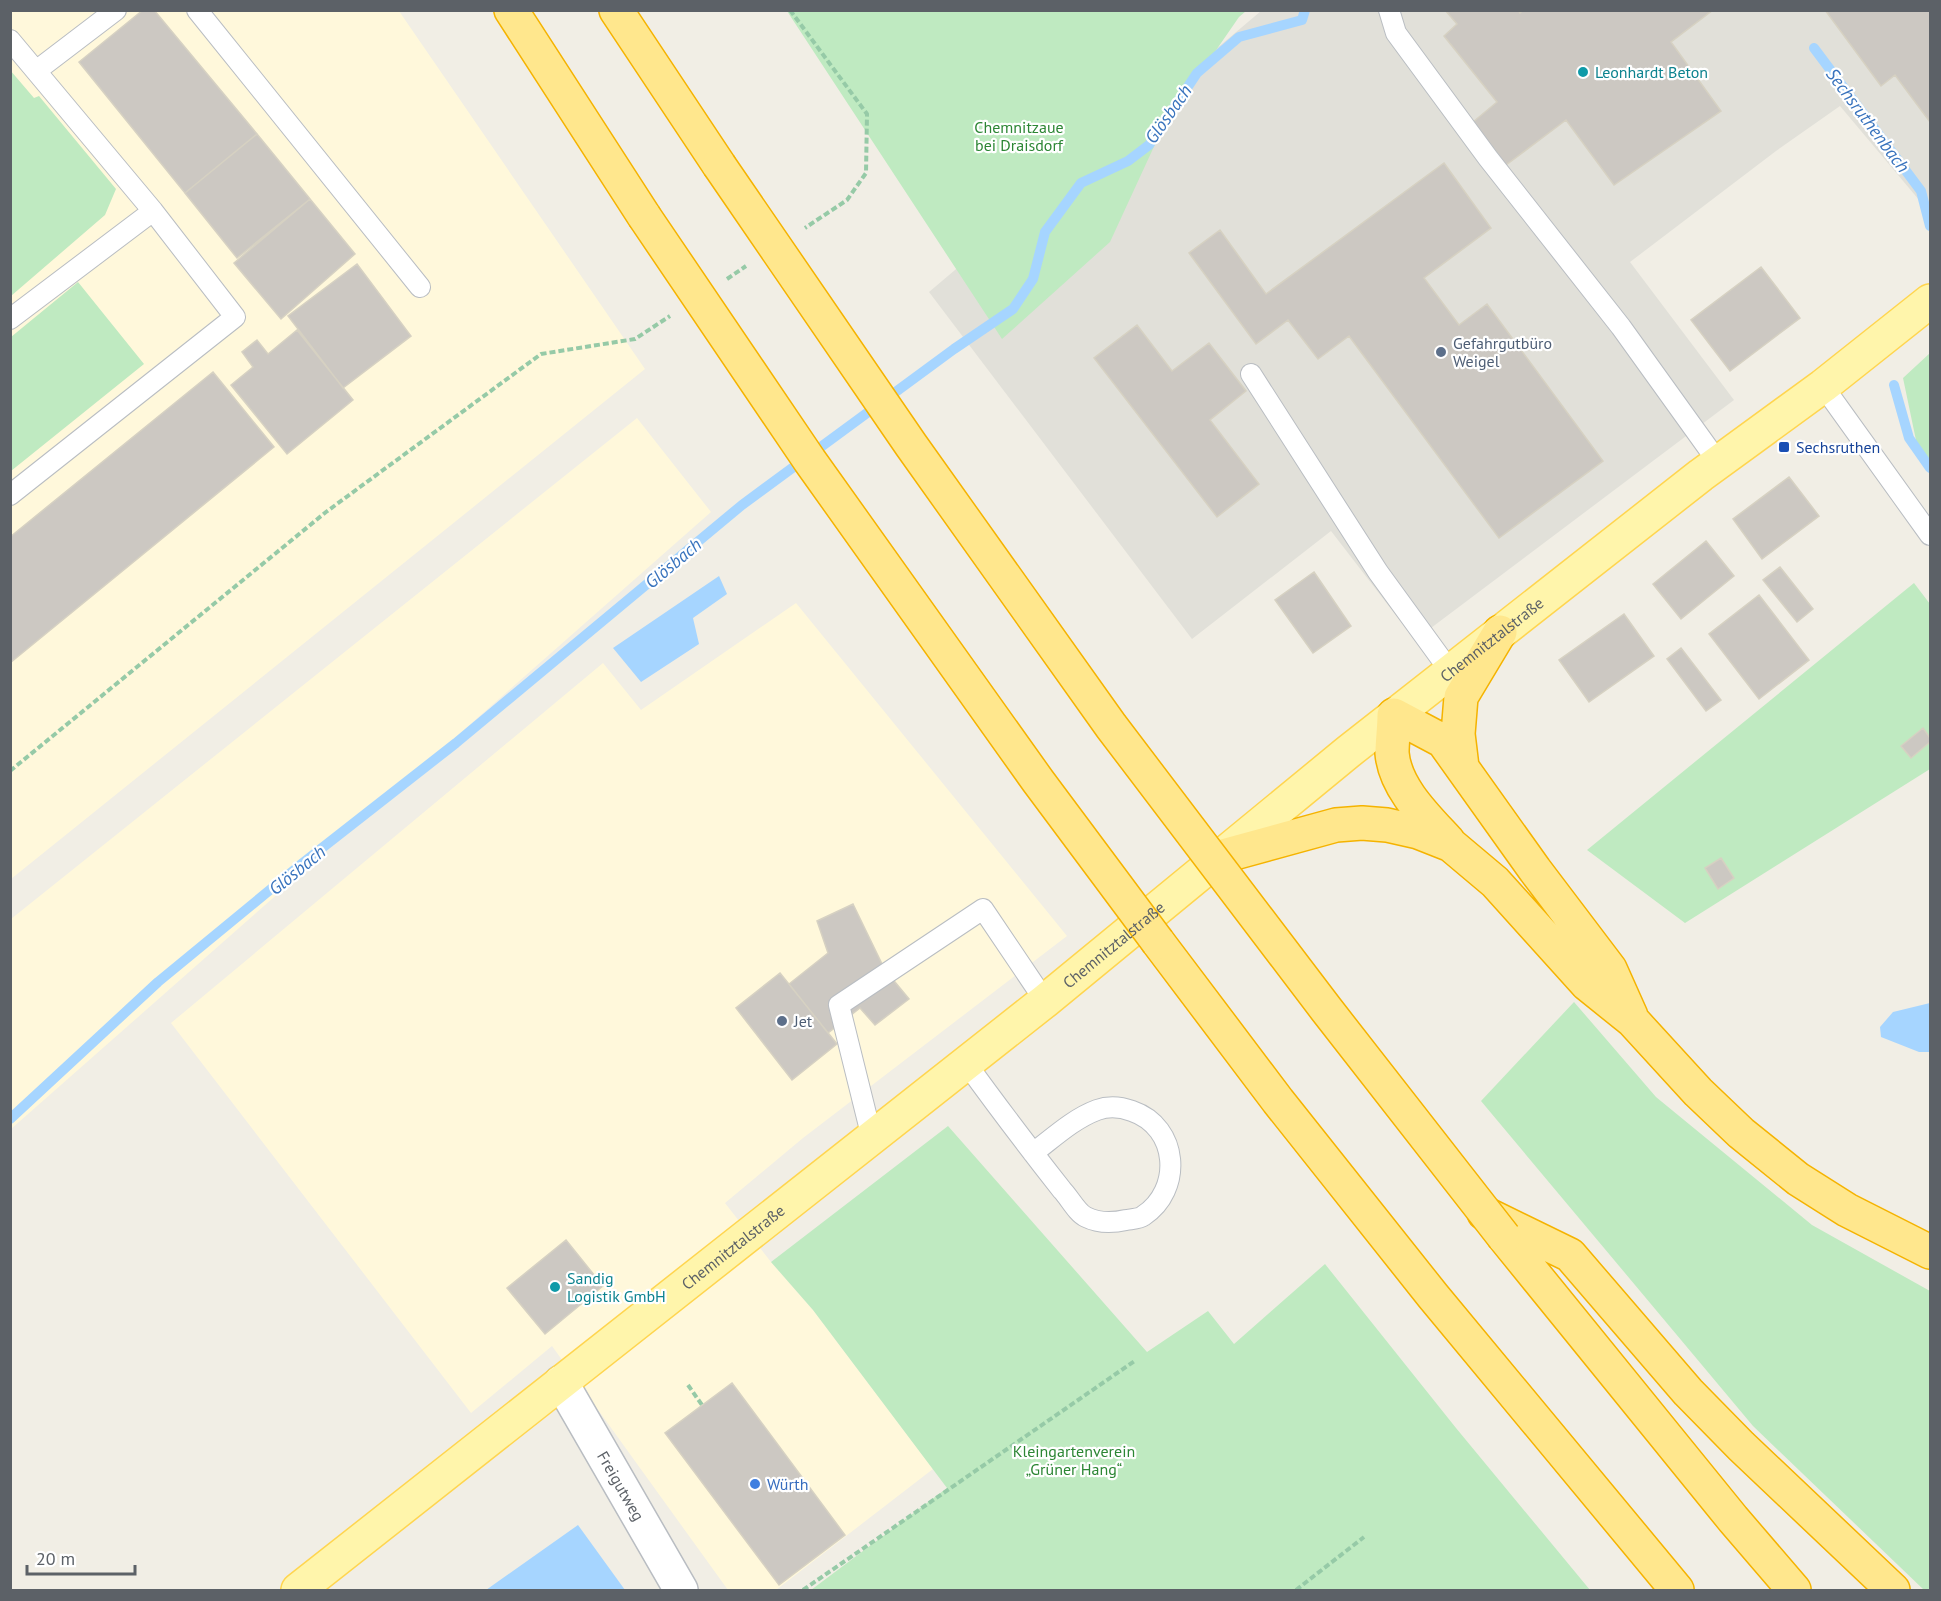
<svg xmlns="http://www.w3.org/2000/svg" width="1941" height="1601" font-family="'PT Sans',sans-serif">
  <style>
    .commercial { fill: #fff8db }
    .industrial { fill: #e1e0d9 }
    .green { fill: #bfeac1 }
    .water { fill: #a6d5ff }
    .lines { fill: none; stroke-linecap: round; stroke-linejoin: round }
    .stream { stroke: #a6d5ff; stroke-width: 10 }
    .building { fill: #ccc8c2; stroke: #d6d1c2; stroke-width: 1.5 }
    .service-casing { stroke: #b9bdc2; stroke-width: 22 }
    .minor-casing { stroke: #b9bdc2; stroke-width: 36 }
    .primary-casing { stroke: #ffd54f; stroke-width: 36 }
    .motorway-casing { stroke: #f5b300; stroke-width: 36 }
    .path { stroke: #96caa7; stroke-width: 4; stroke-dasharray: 6 3; stroke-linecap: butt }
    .service { stroke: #fff; stroke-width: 20 }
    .minor { stroke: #fff; stroke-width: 33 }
    .primary { stroke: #fff5ab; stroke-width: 33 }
    .motorway { stroke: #ffe78d; stroke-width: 33 }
    .motorway-bridge-casing { stroke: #f5b300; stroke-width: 36; stroke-linecap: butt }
    .motorway-bridge { stroke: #ffe78d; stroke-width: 33 }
    .culture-dot { fill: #0f9aa8; stroke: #fff; stroke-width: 2 }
    .service-dot { fill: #5c6f8a; stroke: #fff; stroke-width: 2 }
    .transit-dot { fill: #1a4fb4; stroke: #fff; stroke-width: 2 }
    .shop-dot { fill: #3f7fe0; stroke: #fff; stroke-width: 2 }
    .labels { text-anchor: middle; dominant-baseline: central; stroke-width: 4.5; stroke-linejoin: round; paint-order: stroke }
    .culture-label { font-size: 16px; fill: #0d838f; stroke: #fff; text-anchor: start }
    .park-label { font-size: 16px; fill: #2c8634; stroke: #fff }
    .service-label { font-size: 16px; fill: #4e5e75; stroke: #fff; text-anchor: start }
    .transit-label { font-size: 16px; fill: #164399; stroke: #fff; text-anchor: start }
    .street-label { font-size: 16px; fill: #5c6167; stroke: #fff }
    .shop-label { font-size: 16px; fill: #366cbe; stroke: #fff; text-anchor: start }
    .water-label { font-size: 18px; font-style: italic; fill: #3873bd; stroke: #fff }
  </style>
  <rect width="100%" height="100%" fill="#f1eee5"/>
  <path class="commercial" d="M11 11H399L645 369 11 879Z
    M637 418 711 512 11 1129V919Z
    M796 603 1067 936 803 1138 725 1203 771 1262 813 1310 933 1469 776 1590H728L552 1346 471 1413 171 1023 603 663 641 710Z"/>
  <path class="industrial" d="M1261 11H1930V213L1840 106 1776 151 1630 262 1734 400 1415 640 1331 531 1192 639 929 292Z"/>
  <path class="green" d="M787 11H1246L1239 17 1163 127 1110 242 1002 339Z
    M10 70 34 98 39 96 116 189 105 215 11 296Z
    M78 282 144 364 11 471V337Z
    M1930 353V464L1917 445 1903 378Z
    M1914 583 1930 604V769L1685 923 1587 850Z
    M1574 1002 1656 1097 1812 1225 1930 1291V1590H1924L1753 1426 1481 1101Z
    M948 1126 1147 1352 1208 1311 1234 1344 1325 1264 1456 1428 1590 1590H811L947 1488 813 1310 771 1262Z"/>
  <path class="water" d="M719 576 727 594 693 618 699 644 641 682 613 648Z
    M1930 1003V1052H1919L1881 1037 1880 1027 1893 1012Z
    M578 1525 625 1590H486Z"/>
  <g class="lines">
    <path class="stream" d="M1814 48 1921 191 1930 226
      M1894 385 1909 438 1930 468
      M10 1119 158 982 299 866 456 743 742 505 954 349 1013 309 1033 279 1045 232 1081 183 1128 161 1149 145 1197 73 1239 37 1302 20 1305 10"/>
  </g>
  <path class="building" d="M143 10H154L257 134 185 193 79 62Z
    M1445 10H1518L1520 13 1523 10H1713L1671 42 1721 111 1614 185 1566 120 1506 165 1473 122 1497 102 1444 36 1457 24Z
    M1825 10H1930V122L1895 75 1881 86Z
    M257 134 310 199 237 258 185 193Z
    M1444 163 1491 228 1424 278 1459 325 1487 304 1603 461 1499 538 1349 336 1318 359 1288 320 1256 344 1189 253 1220 230 1266 294Z
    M310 199 355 254 281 319 234 263Z
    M357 264 411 336 343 388 288 316Z
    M1761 267 1800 318 1730 371 1691 320Z
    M1137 325 1172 371 1209 343 1246 391 1210 420 1259 484 1217 517 1094 358Z
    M297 330 353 400 287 454 231 385 253 367 242 352 257 340 268 354Z
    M213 372 274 447 10 663V537Z
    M1789 477 1819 516 1762 559 1733 519Z
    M1706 541 1734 576 1681 619 1653 584Z
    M1780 567 1813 609 1797 622 1763 580Z
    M1314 572 1351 626 1313 653 1275 600Z
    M1759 595 1809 660 1759 699 1709 634Z
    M1624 614 1654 656 1589 702 1559 660Z
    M1681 648 1721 700 1706 711 1667 659Z
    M1923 728 1930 738V742L1911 758 1901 746Z
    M1721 858 1734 878 1718 889 1705 868Z
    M853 904 885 970 909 999 875 1025 860 1008 828 1033 789 984 828 953 817 921Z
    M780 973 837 1044 792 1080 736 1008Z
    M566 1240 603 1286 545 1334 507 1288Z
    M732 1383 845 1535 779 1585 665 1433Z"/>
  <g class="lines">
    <g class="service-casing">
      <path id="service" d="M197 10 420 287
        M1389 10 1396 33 1488 158 1621 327 1718 462
        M10 40 153 211 235 317 10 495
        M36 71 116 10
        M10 319 153 211
        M1251 374 1378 572 1450 671
        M1823 386 1930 535
        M966 1063C997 1106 1029 1148 1062 1190 1069 1197 1077 1213 1086 1217 1098 1223 1113 1223 1126 1220 1131 1219 1139 1219 1143 1216 1183 1190 1179 1127 1132 1111 1121 1107 1108 1106 1097 1110 1073 1119 1053 1138 1033 1153
        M872 1138 839 1005 983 909 1045 1001"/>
    </g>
    <g class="minor-casing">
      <g id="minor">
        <path id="s1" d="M561 1382 681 1590"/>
      </g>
    </g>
    <g class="primary-casing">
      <g id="primary">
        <path id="s2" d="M298 1590 1045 1001 1348 752 1701 475 1823 386 1930 301"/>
      </g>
    </g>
    <g class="motorway-casing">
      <path id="motorway" d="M511 10 644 216
        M616 10 719 165
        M1462 767 1458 734 1461 697 1500 632
        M1448 841C1426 817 1395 788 1392 753 1392 741 1394 728 1394 715L1443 741 1535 870 1610 969 1631 1016
        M1216 858 1336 825 1362 823 1387 825 1418 832 1451 845 1495 882 1587 984 1633 1021 1698 1092 1741 1133 1798 1179 1847 1210 1930 1252
        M1158 942 1278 1101 1433 1296 1677 1590
        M1484 1213 1570 1255 1688 1392 1741 1446 1893 1590
        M1504 1237 1733 1519 1794 1590"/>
    </g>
    <path class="path" d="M790 10 867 114 866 173 847 200 805 228
      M727 279 746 266
      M10 771 326 512 541 354 635 339 670 316
      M688 1385 702 1405
      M803 1590 1136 1360
      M1296 1590 1364 1537"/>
    <use href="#service" class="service"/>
    <use href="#minor" class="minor"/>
    <use href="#primary" class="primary"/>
    <use href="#motorway" class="motorway"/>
    <g class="motorway-bridge-casing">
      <path id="motorway-bridge" d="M719 165 911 445 1111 726 1326 1009 1504 1237
        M644 216 810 461 1038 781 1158 942"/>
    </g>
    <use href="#motorway-bridge" class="motorway-bridge"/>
  </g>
  <g class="culture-dot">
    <circle cx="1583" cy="72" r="6"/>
    <circle cx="555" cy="1287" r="6"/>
  </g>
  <g class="service-dot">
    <circle cx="1441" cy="352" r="6"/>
    <circle cx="782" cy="1021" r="6"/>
  </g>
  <rect class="transit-dot" x="1778" y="441" width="12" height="12" rx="3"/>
  <circle class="shop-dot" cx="755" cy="1484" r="6"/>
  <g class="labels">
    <g class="culture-label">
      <text x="1595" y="72">Leonhardt Beton</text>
      <text x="567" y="1278">Sandig<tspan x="567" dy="18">Logistik GmbH</tspan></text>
    </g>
    <g class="park-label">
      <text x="1019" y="127">Chemnitzaue<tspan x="1019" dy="18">bei Draisdorf</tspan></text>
      <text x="1074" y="1451">Kleingartenverein<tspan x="1074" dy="18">„Grüner Hang“</tspan></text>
    </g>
    <g class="service-label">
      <text x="1453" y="343">Gefahrgutbüro<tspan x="1453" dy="18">Weigel</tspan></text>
      <text x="794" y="1021">Jet</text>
    </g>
    <g class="transit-label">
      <text x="1796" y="447">Sechsruthen</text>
    </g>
    <g class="street-label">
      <text stroke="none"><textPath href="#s2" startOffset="1526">Chemnitztalstraße</textPath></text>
      <text stroke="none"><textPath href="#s2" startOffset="1040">Chemnitztalstraße</textPath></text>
      <text stroke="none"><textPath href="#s2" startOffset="554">Chemnitztalstraße</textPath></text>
      <text stroke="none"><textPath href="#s1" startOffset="120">Freigutweg</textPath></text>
    </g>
    <g class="shop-label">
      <text x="767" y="1484">Würth</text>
    </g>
    <g class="water-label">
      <text transform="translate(1168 114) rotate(-55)">Glösbach</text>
      <text transform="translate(1868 120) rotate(53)">Sechsruthenbach</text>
      <text transform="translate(673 563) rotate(-40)">Glösbach</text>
      <text transform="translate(297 870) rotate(-39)">Glösbach</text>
    </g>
  </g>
  <rect width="1941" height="1601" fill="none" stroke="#5c6167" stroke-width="24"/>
  <path d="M27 1565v9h108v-9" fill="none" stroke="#5c6167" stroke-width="3"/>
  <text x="36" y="1565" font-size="18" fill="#5c6167" stroke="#ffffff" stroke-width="4.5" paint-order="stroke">20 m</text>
</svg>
